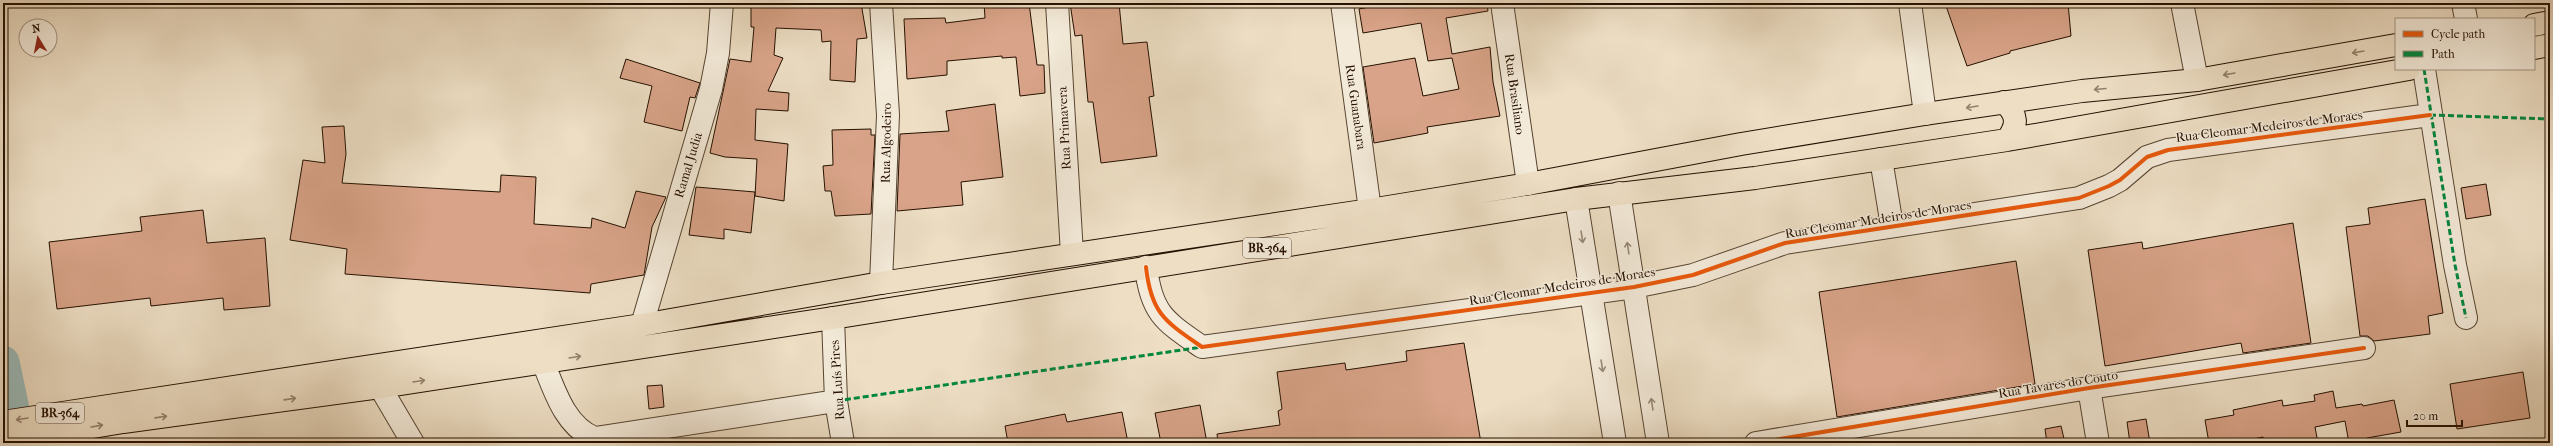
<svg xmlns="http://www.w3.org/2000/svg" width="2553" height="446" font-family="'IM FELL French Canon',serif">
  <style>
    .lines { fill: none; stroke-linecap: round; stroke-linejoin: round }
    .river { stroke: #9bbbba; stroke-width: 33 }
    .building { fill: #d8a388; stroke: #251000 }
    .minor-casing { stroke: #574431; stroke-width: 24 }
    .highway-casing { stroke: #251000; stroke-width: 24 }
    .minor { stroke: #f3ead9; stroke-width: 22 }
    .highway { stroke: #eddec4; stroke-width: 22 }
    .quiet { stroke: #00873e; stroke-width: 3; stroke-dasharray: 6 3; stroke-linecap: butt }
    .cycleway-casing { stroke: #f3ead9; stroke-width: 6 }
    .cycleway { stroke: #e8590c; stroke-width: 4 }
    .oneway { stroke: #93816c }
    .oneway2 { stroke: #968877 }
    .labels { text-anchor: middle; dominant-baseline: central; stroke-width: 3; stroke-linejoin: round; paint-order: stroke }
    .shield { fill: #f3ead9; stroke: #635141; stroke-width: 1 }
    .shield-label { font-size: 12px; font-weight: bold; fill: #251000 }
    .street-label { font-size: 13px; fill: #251000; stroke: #f3ead9 }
  </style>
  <rect width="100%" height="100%" fill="#eddec4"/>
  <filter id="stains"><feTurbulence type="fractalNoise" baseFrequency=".005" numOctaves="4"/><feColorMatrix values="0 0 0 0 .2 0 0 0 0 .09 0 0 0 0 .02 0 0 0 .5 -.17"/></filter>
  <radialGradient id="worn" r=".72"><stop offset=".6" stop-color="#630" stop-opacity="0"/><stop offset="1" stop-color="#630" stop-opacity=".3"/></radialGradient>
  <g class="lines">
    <path class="river" d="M3 362 20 443"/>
  </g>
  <path class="building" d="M751 3H861L867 38 857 39 855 82 830 80 831 41 822 42 821 30 776 28 774 55 783 58 768 91 789 93 788 111 756 109 755 140 788 144 784 201 755 196 757 159 725 157 710 153 730 59 751 62 754 27H751Z
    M984 3H1029L1037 65H1044L1045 93 1020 96 1016 57 1002 58V56L947 61V75L907 79 904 19 945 18 946 23 985 18Z
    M1070 3H1094V6L1119 3 1123 44 1147 42 1154 96 1149 97 1157 156 1101 163 1093 102H1088L1082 35 1075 36Z
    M1390 3H1487L1488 11 1446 18 1452 54 1490 47 1493 82 1500 116 1427 127 1428 133 1374 143 1363 67 1415 58 1423 96 1459 89 1452 58 1428 61 1421 23 1363 33 1359 9Z
    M1945 3H2068L2071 36 2010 51V53L1967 66Z
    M626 59 700 83 695 98 690 97 682 131 644 122 652 86 620 78Z
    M995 104 1003 177 961 182 963 205 897 211 900 134 949 131 946 111Z
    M344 126 346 154 342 183 500 192 501 175 536 177 534 224 591 228 592 218 625 228 636 191 666 197 652 227 644 275 591 284 590 293 345 274 347 249 290 240 303 160 325 163 322 127Z
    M871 129V135H875L871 214 835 216 831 191H825L823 166 833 165 832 130Z
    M2486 184 2491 215 2466 219 2461 188Z
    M696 187 755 192 751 233 724 229V239L689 235Z
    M2425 199 2443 313 2428 316 2430 334 2374 341 2368 336H2360L2346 227 2370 224 2368 208Z
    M203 210 207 243 265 238 270 306 224 310 223 298 151 306 150 298 57 309 49 242 142 231 140 217Z
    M2293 223 2311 343 2243 353 2241 343 2105 366 2088 250 2142 242 2143 249Z
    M2016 261 2035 384 1837 417 1819 292Z
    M1464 343 1481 443H1218L1217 434 1280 425 1278 411 1282 409 1277 372 1345 363 1346 370 1407 361 1406 351Z
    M2523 372 2530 418 2457 429 2450 384Z
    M662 385 664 407 649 409 647 386Z
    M2333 391 2336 408 2362 404 2363 406 2394 400 2401 432 2367 438 2368 443H2349L2345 421 2315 427 2318 443H2264L2263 437 2234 443H2209L2205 420 2234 415 2233 410 2282 400 2283 406 2315 401 2314 395Z
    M1200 405 1207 443H1161L1155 413Z
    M1122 412 1128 443H1008L1005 426 1065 414 1067 422Z
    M2146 419 2150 443H2130L2127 422Z
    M2061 426 2065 443H2047L2045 429Z"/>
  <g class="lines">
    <g class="minor-casing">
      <path id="minor" d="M881 3 888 115 881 283
        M1057 3 1072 254
        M1342 3 1370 210
        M1502 3 1528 184
        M1910 3 1925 114
        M2182 3 2197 80
        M2463 3 2466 19
        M2424 69 2455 265 2466 318
        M1881 159 1892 226
        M1619 193 1658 443
        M1576 199 1615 443
        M1146 267C1151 314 1166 322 1202 347L1634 287 1693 275 1785 243 2079 198 2109 186 2120 180 2147 157 2168 150 2430 115
        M833 318 836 401 843 443
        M642 325 711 89 718 53 722 3
        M543 362C554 389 565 427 595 438L836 401
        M380 387 413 443
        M2089 388 2098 443
        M1756 443 2089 388 2364 348"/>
    </g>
    <g class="highway-casing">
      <path id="highway" d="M2534 25 2550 22
        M2534 48 2550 45
        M2004 102C2018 115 2018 125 2007 140
        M3 422 642 325 881 283 1370 210 1528 184 1741 144 1925 114 2082 91 2197 80 2396 45
        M3 442 123 422 380 387 833 318 1576 199 1755 178 2007 140 2409 69"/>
    </g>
    <use href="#minor" class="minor"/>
    <use href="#highway" class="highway"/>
    <path class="quiet" d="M2424 69 2455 265 2466 318
      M2430 115 2550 119
      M836 401 1202 347"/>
    <g class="cycleway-casing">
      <path id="cycleway" d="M1146 267C1151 314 1166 322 1202 347L1634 287 1693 275 1785 243 2079 198 2109 186 2120 180 2147 157 2168 150 2430 115
        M1756 443 2089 388 2364 348"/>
    </g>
    <use href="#cycleway" class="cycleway"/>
  </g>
  <defs><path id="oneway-shaft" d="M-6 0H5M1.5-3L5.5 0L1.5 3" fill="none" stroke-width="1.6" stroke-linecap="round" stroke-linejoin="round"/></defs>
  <g class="oneway">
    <use href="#oneway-shaft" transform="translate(2358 52) rotate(170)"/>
    <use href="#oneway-shaft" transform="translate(2229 74) rotate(170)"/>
    <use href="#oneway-shaft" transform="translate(2100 89) rotate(175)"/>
    <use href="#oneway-shaft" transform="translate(1972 107) rotate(171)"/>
    <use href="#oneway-shaft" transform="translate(575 357) rotate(-9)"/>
    <use href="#oneway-shaft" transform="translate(419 381) rotate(-9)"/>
    <use href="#oneway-shaft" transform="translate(290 399) rotate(-8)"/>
    <use href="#oneway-shaft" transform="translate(161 417) rotate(-8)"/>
    <use href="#oneway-shaft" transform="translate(22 419) rotate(171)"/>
    <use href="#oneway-shaft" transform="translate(97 426) rotate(-10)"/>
  </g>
  <g class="oneway2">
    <use href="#oneway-shaft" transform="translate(1582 237) rotate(81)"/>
    <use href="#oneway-shaft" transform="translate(1628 248) rotate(-99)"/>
    <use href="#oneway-shaft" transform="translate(1602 366) rotate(81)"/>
    <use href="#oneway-shaft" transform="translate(1652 404) rotate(-99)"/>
  </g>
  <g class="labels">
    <g class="shield">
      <rect x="1243" y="238" width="48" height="20" rx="3"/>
      <rect x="36" y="403" width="48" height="20" rx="3"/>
    </g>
    <g class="shield-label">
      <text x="1267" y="248">BR-364</text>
      <text x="60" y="413">BR-364</text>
    </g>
    <g class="street-label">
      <text transform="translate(1515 94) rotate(82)">Rua Brasiliano</text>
      <text transform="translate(1356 107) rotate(82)">Rua Guanabara</text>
      <text transform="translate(2269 126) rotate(-7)">Rua Cleomar Medeiros de Moraes</text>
      <text transform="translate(1064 128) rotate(-93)">Rua Primavera</text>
      <text transform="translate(886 143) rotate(-89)">Rua Algodeiro</text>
      <text transform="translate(688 165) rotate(-73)">Ramal Judia</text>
      <text transform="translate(1878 219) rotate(-9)">Rua Cleomar Medeiros de Moraes</text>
      <text transform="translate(1562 286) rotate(-9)">Rua Cleomar Medeiros de Moraes</text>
      <text transform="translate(837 380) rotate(-94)">Rua Luís Pires</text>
      <text transform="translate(2058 384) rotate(-9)">Rua Tavares do Couto</text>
    </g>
  </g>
  <rect width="2553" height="446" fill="none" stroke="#eddec4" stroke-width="16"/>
  <rect x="4" y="4" width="2545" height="438" fill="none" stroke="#251000" stroke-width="2"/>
  <rect x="8" y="8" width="2537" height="430" fill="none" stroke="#251000"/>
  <rect x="2395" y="18" width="140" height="52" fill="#f3ead9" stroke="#a19382"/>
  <rect x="2403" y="31" width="20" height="6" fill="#e8590c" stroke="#a19382"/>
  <text x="2431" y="38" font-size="12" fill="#251000">Cycle path</text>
  <rect x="2403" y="51" width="20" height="6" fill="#00873e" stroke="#a19382"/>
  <text x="2431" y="58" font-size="12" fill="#251000">Path</text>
  <g transform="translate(38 38) rotate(350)"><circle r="19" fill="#f3ead9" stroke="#a19382"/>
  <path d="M0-3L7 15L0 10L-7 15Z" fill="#8f2418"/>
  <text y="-6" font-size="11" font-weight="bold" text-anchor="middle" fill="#251000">N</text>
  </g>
  <path d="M2407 420v6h55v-6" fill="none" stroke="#251000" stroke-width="2"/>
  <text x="2413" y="420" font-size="12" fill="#251000" stroke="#f3ead9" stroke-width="3" paint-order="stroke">20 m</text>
  <rect width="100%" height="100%" filter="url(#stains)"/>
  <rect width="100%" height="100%" fill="url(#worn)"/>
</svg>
